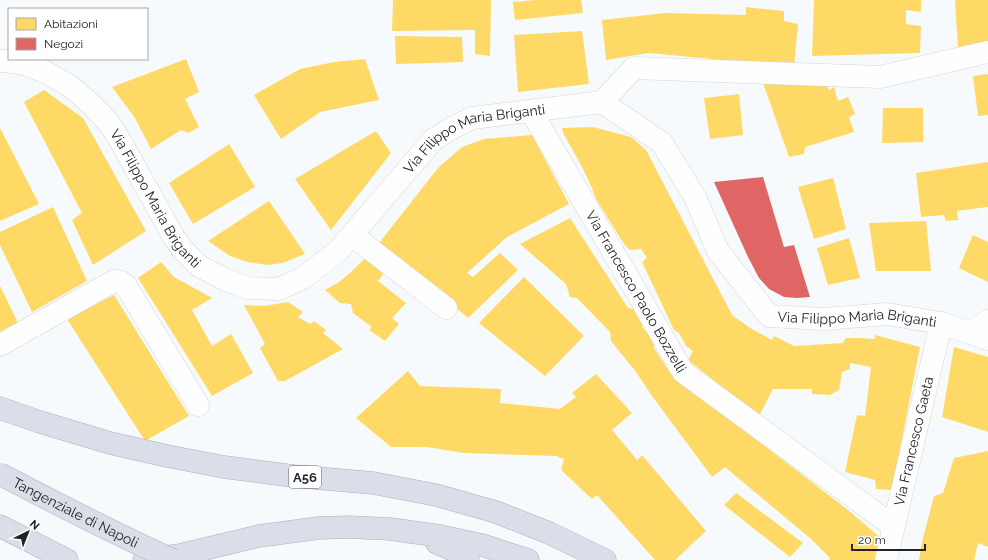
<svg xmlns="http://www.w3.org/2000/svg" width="988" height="560" font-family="Raleway,sans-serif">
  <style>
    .homes { fill: #ffd966 }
    .shops { fill: #e06666 }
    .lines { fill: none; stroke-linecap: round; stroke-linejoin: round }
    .minor-casing { stroke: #d3d6d7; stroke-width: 23 }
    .highway-casing { stroke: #abb0bd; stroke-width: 23 }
    .minor { stroke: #fefeff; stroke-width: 22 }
    .highway { stroke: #d9dee9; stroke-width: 22 }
    .highway-bridge-casing { stroke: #abb0bd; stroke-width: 23; stroke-linecap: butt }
    .highway-bridge { stroke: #d9dee9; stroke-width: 22 }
    .labels { text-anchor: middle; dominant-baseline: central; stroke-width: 4; stroke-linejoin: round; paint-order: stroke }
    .shield { fill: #fff; stroke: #646566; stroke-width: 1 }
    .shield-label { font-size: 13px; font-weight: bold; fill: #212324 }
    .street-label { font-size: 14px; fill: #212324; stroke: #fff }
  </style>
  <rect width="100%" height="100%" fill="#f7fafc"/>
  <path class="homes" d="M393 0H491L490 56 475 54V30L392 31Z
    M536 0H581L583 13 515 20 513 2Z
    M814 0H921V12L906 10V24L921 26 920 53 812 56Z
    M955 0H988V43L958 48Z
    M746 7 784 11V21L798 24 794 67 649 53 606 60 602 20 666 13 746 15Z
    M582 31 589 84 518 92 514 35Z
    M395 36 462 37 463 62 396 64Z
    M186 59 199 92 185 99 199 127 188 133 181 130 151 149 135 118 112 87Z
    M365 59 379 100 320 112 281 139 254 95 300 69 334 62Z
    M988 74V115L978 116 973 76Z
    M761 77 794 78 799 86 811 82 827 84 829 90 834 87 838 101 848 97 855 114 849 117 854 132 805 147 804 154 789 157Z
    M44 90 83 118 146 231 93 265 72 220 82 213 24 102Z
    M739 94 743 135 710 139 704 98Z
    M883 108H923V142L882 143Z
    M593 127 631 137 646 150 732 315 750 328 772 340 774 336 794 346 843 343 846 338H861L875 339V335L920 347 892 490 876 489 875 480 845 472 857 415 865 416 871 367 850 363V369L842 372 839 390 830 395 812 394V389H773L759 416 688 360 693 351 686 346 679 333 674 330 642 262 647 258 641 249 630 250 624 244 596 199 592 188 580 163 564 135 562 128Z
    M0 128 39 204 0 221Z
    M376 131 391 153 331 230 295 179Z
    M532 135 569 204 507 237 467 273 473 277 500 253 518 270 468 318 442 296 376 247 438 168 462 147 484 139Z
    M229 144 255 187 193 224 169 183Z
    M988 162V207L957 211 958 220 946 221 944 215 921 217 916 173Z
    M833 178 846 229 814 239 798 187Z
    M269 201 305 254 283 263 267 265 247 262 230 256 208 241Z
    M53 207 87 281 32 312 0 245V232Z
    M570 218 628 308 633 309 645 324 642 327 654 341V348L671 374 848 510 884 541 881 560H829L830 558 811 539 725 467 712 477 652 396 636 372 611 341 610 332 577 298 570 297 566 284 520 244Z
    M926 221 931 271H876L869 223Z
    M973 235 988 242V282L959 268Z
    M849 238 860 278 828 285 817 248Z
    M365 258 384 273 378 281 406 303 392 318 399 324 385 341 369 330 372 327 353 313 351 304 340 303 325 290 339 282 350 273Z
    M161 262 174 277 212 298 192 310 212 346 231 334 253 373 212 396 138 278Z
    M524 277 584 336 545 376 479 323Z
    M0 286 20 327 0 338Z
    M114 295 189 416 145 441 67 319Z
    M288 302 303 312 298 317 310 324 314 321 326 330 323 333 343 349 285 381H278L260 348 265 344 244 305 264 306Z
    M954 347 988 357V432L942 417Z
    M408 371 420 386 501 389 500 403 560 409 576 397 572 393 596 374 632 413 612 430 637 460 642 455 706 531 675 560H655L597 495 592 499 561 470 564 459 556 456 464 453 427 447H391L356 418Z
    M988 451V547L978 543 974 560H919L922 542 934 496 943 493 954 458Z
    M736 493 803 543 790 557 724 505Z"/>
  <path class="shops" d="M763 177 784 247 794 245 810 297 797 298 784 297 769 289 759 278 748 257 714 182Z"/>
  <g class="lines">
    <g class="minor-casing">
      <g id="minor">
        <path id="s1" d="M0 61H5L24 64 45 72 70 86 91 104 109 123 121 142 172 234 182 249 199 266 226 280 249 288 279 289 303 278 338 251 433 140 452 128 472 118 602 102 662 143 695 197 718 251 769 316 824 319 887 314 941 323 970 333 988 339"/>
        <path d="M602 102 634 68 880 77 988 52"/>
        <path id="s2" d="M531 111 683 372 893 526"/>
        <path d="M352 235 446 308"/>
        <path d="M970 333 988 321"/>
        <path d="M0 345 114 281 121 282 126 286 198 405"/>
        <path id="s3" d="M886 560 941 323"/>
      </g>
    </g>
    <g class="highway-casing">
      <path id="highway" d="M0 408 40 422 110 443 167 456 224 467 293 476 373 483 436 495 496 512 549 533 605 560
        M0 526 67 560
        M437 543 455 551 468 560
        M144 560 180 555 259 536 319 528 349 527 390 529 440 536 482 545 528 560"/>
    </g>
    <use href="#minor" class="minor"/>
    <use href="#highway" class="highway"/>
    <g class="highway-bridge-casing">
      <g id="highway-bridge">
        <path id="s4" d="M0 474C57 504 114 533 173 560"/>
      </g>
    </g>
    <use href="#highway-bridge" class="highway-bridge"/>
  </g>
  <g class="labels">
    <rect class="shield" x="289" y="466" width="32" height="22" rx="3"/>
    <g class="shield-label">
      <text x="305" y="477">A56</text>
    </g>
    <g class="street-label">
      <text stroke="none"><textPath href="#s1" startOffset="639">Via Filippo Maria Briganti</textPath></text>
      <text stroke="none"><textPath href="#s1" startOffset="218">Via Filippo Maria Briganti</textPath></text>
      <text stroke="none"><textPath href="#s2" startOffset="209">Via Francesco Paolo Bozzelli</textPath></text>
      <text stroke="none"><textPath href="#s1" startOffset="1142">Via Filippo Maria Briganti</textPath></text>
      <text stroke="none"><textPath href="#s3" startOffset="122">Via Francesco Gaeta</textPath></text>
      <text stroke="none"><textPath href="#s4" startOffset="85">Tangenziale di Napoli</textPath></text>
    </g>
  </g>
  <rect x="8" y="8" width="140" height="52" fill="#ffffff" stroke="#a6a7a7"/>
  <rect x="16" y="18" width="20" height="12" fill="#ffd966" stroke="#a6a7a7"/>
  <text x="44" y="28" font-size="12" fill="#212324">Abitazioni</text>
  <rect x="16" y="38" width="20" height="12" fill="#e06666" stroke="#a6a7a7"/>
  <text x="44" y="48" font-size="12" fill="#212324">Negozi</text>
  <g transform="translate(28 532) rotate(43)" stroke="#ffffff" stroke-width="3" paint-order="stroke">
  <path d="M0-3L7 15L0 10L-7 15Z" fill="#212324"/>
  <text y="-6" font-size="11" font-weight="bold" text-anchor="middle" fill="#212324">N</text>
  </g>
  <path d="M852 544v6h73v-6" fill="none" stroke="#212324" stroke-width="2"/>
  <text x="858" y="544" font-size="12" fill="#212324" stroke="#ffffff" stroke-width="3" paint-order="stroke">20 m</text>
</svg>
